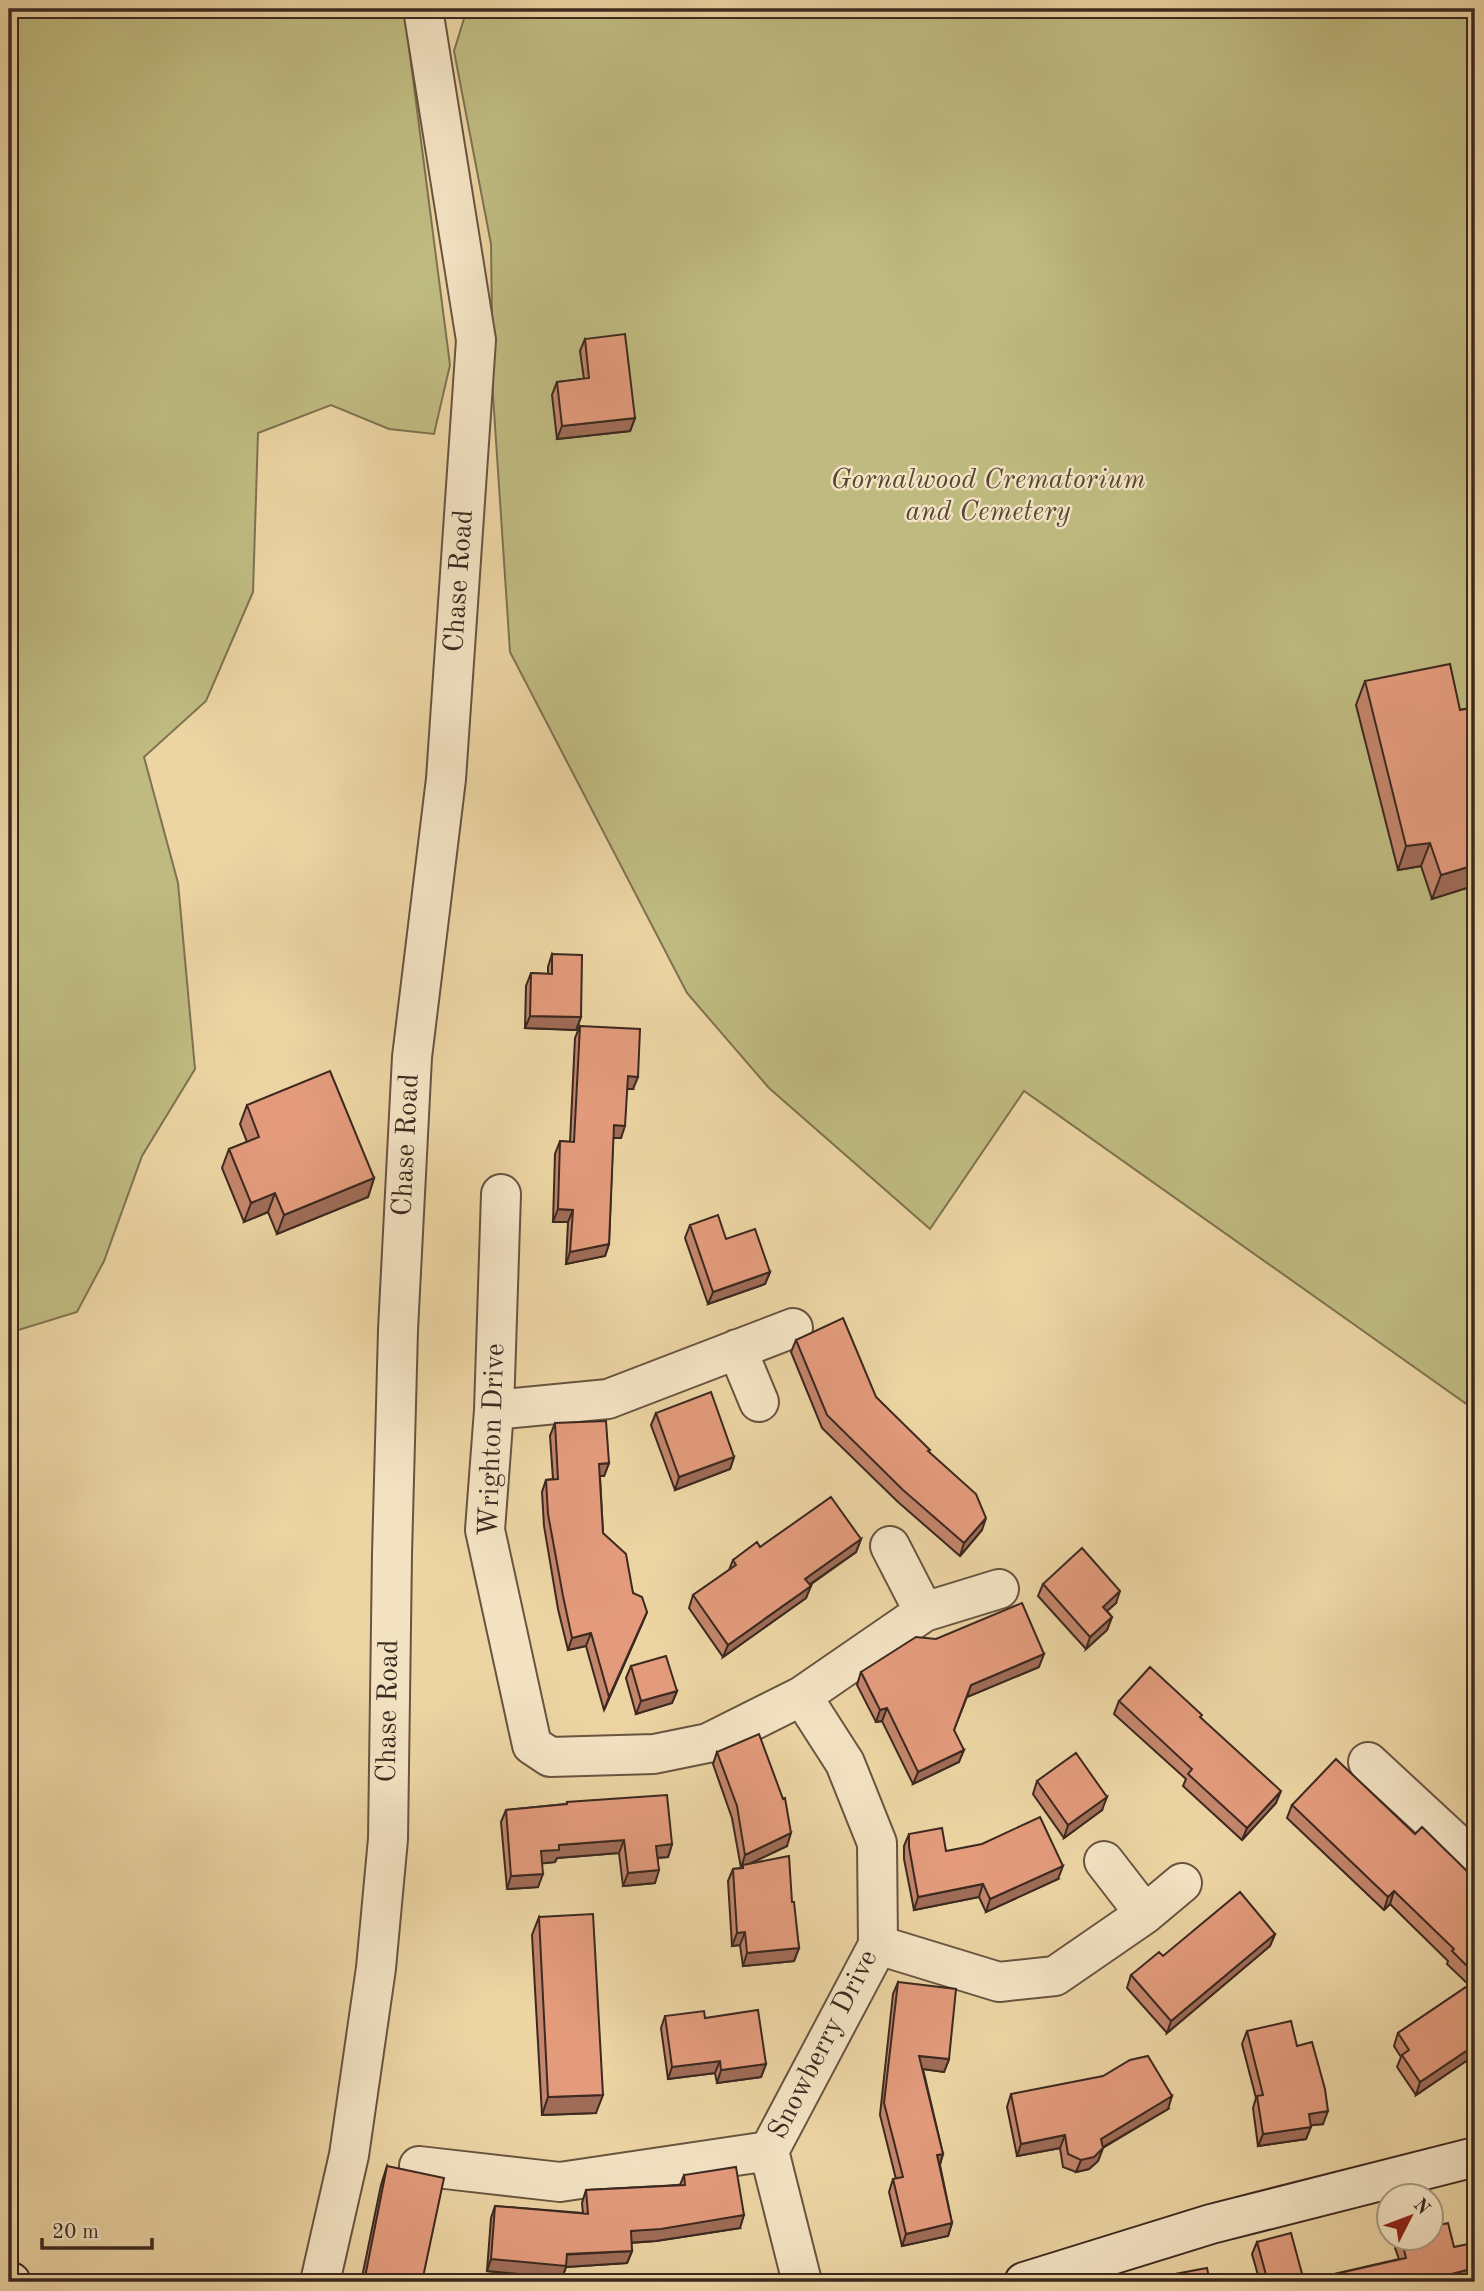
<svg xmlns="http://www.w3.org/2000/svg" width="1484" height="2291" font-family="'Old Standard TT',serif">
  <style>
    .green { fill: #bfbb80; stroke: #7e7250; stroke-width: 2 }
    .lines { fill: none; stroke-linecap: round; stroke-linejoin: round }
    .stream { stroke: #747f71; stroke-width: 10 }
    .street-casing { stroke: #685441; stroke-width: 42 }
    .secondary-casing { stroke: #3c2920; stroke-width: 42 }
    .street { stroke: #f3e3c3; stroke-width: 38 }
    .secondary { stroke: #f3e3c3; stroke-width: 38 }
    .wall { fill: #c3856b; stroke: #3c2920; stroke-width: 2 }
    .shaded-wall { fill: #9f6c57; stroke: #3c2920; stroke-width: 2 }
    .building { fill: #e39b7c; stroke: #3c2920; stroke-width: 2 }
    .labels { text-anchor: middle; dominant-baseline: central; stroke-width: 5; stroke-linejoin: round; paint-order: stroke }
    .park-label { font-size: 28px; font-style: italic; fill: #564633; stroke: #f3e3c3 }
    .street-label { font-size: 28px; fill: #3c2920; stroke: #f3e3c3 }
  </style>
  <rect width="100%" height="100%" fill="#ecd4a3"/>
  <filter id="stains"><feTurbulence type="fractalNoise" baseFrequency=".00286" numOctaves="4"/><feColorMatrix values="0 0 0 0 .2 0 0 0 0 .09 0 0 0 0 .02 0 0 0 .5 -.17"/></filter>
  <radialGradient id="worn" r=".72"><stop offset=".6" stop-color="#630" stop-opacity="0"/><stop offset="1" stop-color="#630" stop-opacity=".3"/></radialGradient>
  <path class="green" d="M9 9H404L450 365 434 434 389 429 331 405 258 433 253 592 206 701 144 757 178 883 195 1069 142 1156 104 1261 77 1312 9 1333Z
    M467 9H1475V1410L1024 1091 930 1229 769 1088 687 993 510 652 493 395 491 244 454 51Z"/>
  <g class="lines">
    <path class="stream" d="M9 17 24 9"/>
    <g class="street-casing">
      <path id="street" d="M501 1194 494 1410 485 1530 532 1745 550 1757 654 1754 708 1743 802 1696 924 1612 999 1589
        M737 1349 759 1402
        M494 1410 608 1399 793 1328
        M890 1546 924 1612
        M1368 1762 1475 1861
        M1104 1861 1145 1914
        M878 1945 999 1982 1055 1976 1145 1914 1182 1883
        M419 2166 560 2182 769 2151
        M320 2282 349 2155 376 1968 388 1839 392 1554 398 1330 412 1057 446 779 476 340 423 9
        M802 2282 769 2151 878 1945 877 1843 845 1763 802 1696"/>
    </g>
    <g class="secondary-casing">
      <path id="secondary" d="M9 2282H11
        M1024 2282 1211 2224 1475 2157"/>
    </g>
    <use href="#street" class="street"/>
    <use href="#secondary" class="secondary"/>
  </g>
  <path class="wall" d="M585 339 635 418 630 431 557 439 552 395 557 382 584 379 580 351Z
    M1365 681 1460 710 1475 707V879L1473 886 1432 899 1421 866 1398 870 1356 705Z
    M552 954 581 1017 576 1030 525 1028 526 986 531 973 548 974V967Z
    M580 1026 633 1089H627L621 1138H613L609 1244 605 1256 566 1264 568 1222H553L555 1154 560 1141 570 1142 575 1038Z
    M247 1105 374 1178 368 1197 277 1234 268 1212 244 1222 222 1168 229 1149 247 1142 240 1124Z
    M690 1225 726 1239 770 1272 765 1284 708 1304 685 1238Z
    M796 1340 876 1397 929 1452 982 1530 960 1556 898 1502 822 1428 791 1352Z
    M656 1413 734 1457 730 1469 675 1490 651 1425Z
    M555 1423 609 1463 604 1476H600L603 1533 633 1593 647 1612 604 1710 586 1646 568 1650 558 1609 544 1526 542 1492 546 1480 553 1479 550 1436Z
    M861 1539 856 1552 810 1585 806 1598 723 1657 689 1608 693 1595 729 1570 733 1560 760 1547Z
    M1043 1584 1116 1603 1107 1611 1112 1617 1107 1630 1086 1649 1038 1596Z
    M631 1666 677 1691 672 1703 636 1714 626 1678Z
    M1039 1667 967 1697 954 1730 959 1762 913 1784 882 1721 876 1722 857 1685 861 1672Z
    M1119 1701 1201 1718 1276 1803 1242 1840 1183 1786 1186 1779 1114 1714Z
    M717 1752 787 1846 749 1864 792 1902 799 1948 794 1961 743 1966 740 1945 732 1946 728 1881 733 1869 741 1868 742 1867 741 1868 732 1818 713 1764Z
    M1037 1781 1102 1810 1064 1838 1033 1794Z
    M567 1802 672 1844 668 1857 658 1858 655 1883 623 1886 619 1853 557 1858 555 1862 542 1863 538 1887 507 1889 501 1822 506 1810 566 1804Z
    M1292 1805 1415 1834 1475 1879V2055L1416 2095 1397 2067 1401 2057 1394 2046 1398 2033 1469 1985 1447 1964 1448 1961 1390 1904 1384 1910 1287 1818Z
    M909 1834 946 1851 1058 1879 986 1912 979 1897 914 1910 904 1859V1846Z
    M539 1917 596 2113 542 2115 532 1935Z
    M1275 1934 1270 1946 1167 2033 1127 1988 1131 1975 1163 1956Z
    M898 1982 949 2059 944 2072 923 2069 943 2154 940 2165 952 2223 948 2236 902 2246 889 2192 893 2179H896L880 2115 893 1994Z
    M665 2016 705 2018 766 2064 761 2077 717 2083 715 2073 668 2079 661 2028Z
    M1247 2031 1297 2046 1323 2124 1310 2125 1306 2139 1258 2146 1253 2108 1256 2098 1242 2044Z
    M1011 2094 1168 2109 1103 2148 1098 2161 1089 2169 1076 2172 1063 2167 1060 2148 1017 2156 1007 2107Z
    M387 2166 422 2282H361L381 2185Z
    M684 2175 740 2228 656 2241 631 2243 632 2251 627 2263 566 2267 562 2278 487 2271 491 2218 495 2206 583 2213 582 2203 586 2190 680 2185Z
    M1399 2238H1432L1454 2247 1474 2280 1465 2282H1260L1252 2254 1257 2242 1304 2281 1399 2259 1395 2248Z"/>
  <path class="shaded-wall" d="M635 418 630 431 557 439 562 426Z
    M1430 843 1421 866 1398 870 1406 846Z
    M1475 865V879L1473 886 1432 899 1441 875Z
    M530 1016 581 1017 576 1030 525 1028Z
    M628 1076 638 1077 633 1089H623Z
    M614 1125 625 1126 621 1138H609Z
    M374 1178 368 1197 277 1234 284 1215Z
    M275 1193 268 1212 244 1222 251 1203Z
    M558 1209 573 1210 568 1222H553Z
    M609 1244 605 1256 566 1264 570 1252Z
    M770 1272 765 1284 708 1304 713 1292Z
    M734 1457 730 1469 675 1490 679 1477Z
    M609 1463 604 1476H594L599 1464Z
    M986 1518 982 1530 960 1556 964 1543Z
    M861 1539 856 1552 800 1591 805 1579Z
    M811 1586 806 1598 723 1657 728 1645Z
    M1120 1591 1116 1603 1098 1619 1103 1607Z
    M647 1612 642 1624 604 1710 609 1697Z
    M1112 1617 1107 1630 1086 1649 1090 1637Z
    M591 1633 586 1646 568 1650 572 1638Z
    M1044 1654 1039 1667 967 1697 971 1685Z
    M677 1691 672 1703 636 1714 641 1701Z
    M887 1708 882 1721 876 1722 880 1710Z
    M964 1750 959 1762 913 1784 918 1772Z
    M1281 1791 1276 1803 1242 1840 1247 1828Z
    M1107 1797 1102 1810 1064 1838 1068 1825Z
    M791 1833 787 1846 743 1867V1865L741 1868 745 1855Z
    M624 1840 619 1853 557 1858 555 1862 537 1864 541 1851 559 1845Z
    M672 1844 668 1857 652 1858 656 1846Z
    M1063 1866 1058 1879 986 1912 990 1899Z
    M659 1870 655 1883 623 1886 628 1873Z
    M543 1874 538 1887 507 1889 511 1876Z
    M983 1884 979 1897 914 1910 918 1897Z
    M1394 1891 1390 1904 1384 1910 1388 1897Z
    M745 1932 740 1945 732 1946 737 1933Z
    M1275 1934 1270 1946 1167 2033 1171 2021Z
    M799 1948 794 1961 743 1966 747 1953Z
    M1475 2045V2055L1416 2095 1420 2082Z
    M919 2056 949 2059 944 2072 915 2068Z
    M720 2061 715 2073 668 2079 672 2067Z
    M766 2064 761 2077 717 2083 721 2070Z
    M603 2095 596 2113 542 2115 548 2097Z
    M1172 2096 1168 2109 1096 2151 1101 2139Z
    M1328 2111 1323 2124 1304 2126 1309 2114Z
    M1311 2127 1306 2139 1258 2146 1263 2134Z
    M1065 2135 1060 2148 1017 2156 1021 2144Z
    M1103 2148 1098 2161 1089 2169 1076 2172 1081 2160Z
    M943 2154 939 2166 937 2155Z
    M744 2215 740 2228 656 2241 626 2243 631 2231Z
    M952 2223 948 2236 902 2246 906 2234Z
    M632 2251 627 2263 566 2267 562 2278 487 2271 491 2259Z
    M1475 2268 1474 2280 1465 2282H1420Z"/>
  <path class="building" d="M625 334 635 418 562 426 557 382 589 378 585 339Z
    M1450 664 1460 710 1475 707V865L1441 875 1430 843 1406 846 1365 681Z
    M552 954 582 955 581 1017 530 1016 531 973 552 974Z
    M580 1026 640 1029 638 1077 628 1076 625 1126 614 1125 609 1244 570 1252 573 1210 558 1209 560 1141 574 1142Z
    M330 1071 374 1178 284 1215 275 1193 251 1203 229 1149 259 1137 247 1105Z
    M718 1215 726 1239 755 1229 770 1272 713 1292 690 1225Z
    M843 1318 876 1397 930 1450 928 1451 976 1494 986 1518 964 1543 903 1490 827 1415 796 1340Z
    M711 1392 734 1457 679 1477 656 1413Z
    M606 1421 609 1463 599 1464 603 1533 626 1554 633 1593 642 1597 647 1612 609 1697 591 1633 572 1638 563 1596 548 1514 546 1480 558 1479 555 1423Z
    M831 1497 861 1539 805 1579 811 1586 728 1645 693 1595 736 1565 733 1560 757 1542 760 1547Z
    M1082 1548 1120 1591 1103 1607 1112 1617 1090 1637 1043 1584Z
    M1022 1603 1044 1654 971 1685 954 1730 964 1750 918 1772 887 1708 880 1710 861 1672 916 1637 936 1639Z
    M666 1656 677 1691 641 1701 631 1666Z
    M1150 1667 1202 1715 1200 1717 1281 1791 1247 1828 1188 1774 1192 1769 1119 1701Z
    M759 1734 783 1799 785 1798 791 1833 745 1855 737 1806 717 1752Z
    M1076 1753 1107 1797 1068 1825 1037 1781Z
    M1336 1759 1415 1834 1422 1827 1475 1879V1974L1452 1951 1454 1949 1394 1891 1388 1897 1292 1805Z
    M667 1795 672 1844 656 1846 659 1870 628 1873 624 1840 559 1845V1850L541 1851 543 1874 511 1876 506 1810 567 1804V1802Z
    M1040 1817 1063 1866 990 1899 983 1884 918 1897 909 1847V1834L942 1828 946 1851 982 1844Z
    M789 1856 792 1902H794L799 1948 747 1953 745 1932 737 1933 733 1869 743 1868V1865Z
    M1240 1892 1275 1934 1171 2021 1131 1975 1159 1952 1163 1956Z
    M593 1914 603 2095 548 2097 539 1917Z
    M1475 1981V2045L1420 2082 1402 2055 1409 2050 1398 2033Z
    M898 1982 956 1989 949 2059 919 2056 943 2154 937 2155 952 2223 906 2234 893 2179 903 2177 884 2103Z
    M758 2010 766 2064 721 2070 720 2061 672 2067 665 2016 704 2011 705 2018Z
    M1291 2021 1297 2046 1312 2042 1325 2089 1328 2111 1309 2114 1311 2127 1263 2134 1257 2096 1263 2095 1247 2031Z
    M1148 2056 1172 2096 1101 2139 1103 2148 1094 2157 1081 2160 1068 2154 1065 2135 1021 2144 1011 2094 1103 2076 1130 2060Z
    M387 2166 444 2178 422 2282H364Z
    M736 2167 744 2215 661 2229 631 2231 632 2251 567 2254 566 2266 491 2259 495 2206 588 2214 586 2190 685 2185 684 2175Z
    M1448 2223 1454 2247 1473 2243 1475 2253V2268L1420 2282H1268L1257 2242 1291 2233 1304 2281 1406 2258 1401 2238H1432V2227Z
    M1207 2268 1210 2282H1165L1164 2276Z"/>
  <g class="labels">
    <g class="park-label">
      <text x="988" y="481">Gornalwood Crematorium<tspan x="988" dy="32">and Cemetery</tspan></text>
    </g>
    <g class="street-label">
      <text transform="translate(460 581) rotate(-86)">Chase Road</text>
      <text transform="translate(407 1145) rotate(-87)">Chase Road</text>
      <text transform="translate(493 1440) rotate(-88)">Wrighton Drive</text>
      <text transform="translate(389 1711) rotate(-89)">Chase Road</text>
      <text transform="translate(824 2045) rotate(-63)">Snowberry Drive</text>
    </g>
  </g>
  <rect width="1484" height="2291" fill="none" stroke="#ecd4a3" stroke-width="35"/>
  <rect x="10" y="10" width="1463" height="2270" fill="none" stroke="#3c2920" stroke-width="3.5"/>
  <rect x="18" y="18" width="1449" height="2256" fill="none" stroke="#3c2920" stroke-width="2"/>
  <g transform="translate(1410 2217) rotate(48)"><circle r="33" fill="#f3e3c3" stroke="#aa9982" stroke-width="2"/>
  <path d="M0-5L12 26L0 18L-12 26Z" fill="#8f2418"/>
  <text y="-10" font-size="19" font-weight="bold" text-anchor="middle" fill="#3c2920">N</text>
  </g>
  <path d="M42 2238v10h110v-10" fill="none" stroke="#3c2920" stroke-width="3.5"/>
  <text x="52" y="2238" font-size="21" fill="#3c2920" stroke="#f3e3c3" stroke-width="5" paint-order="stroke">20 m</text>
  <rect width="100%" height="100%" filter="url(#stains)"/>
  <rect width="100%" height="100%" fill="url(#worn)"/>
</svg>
